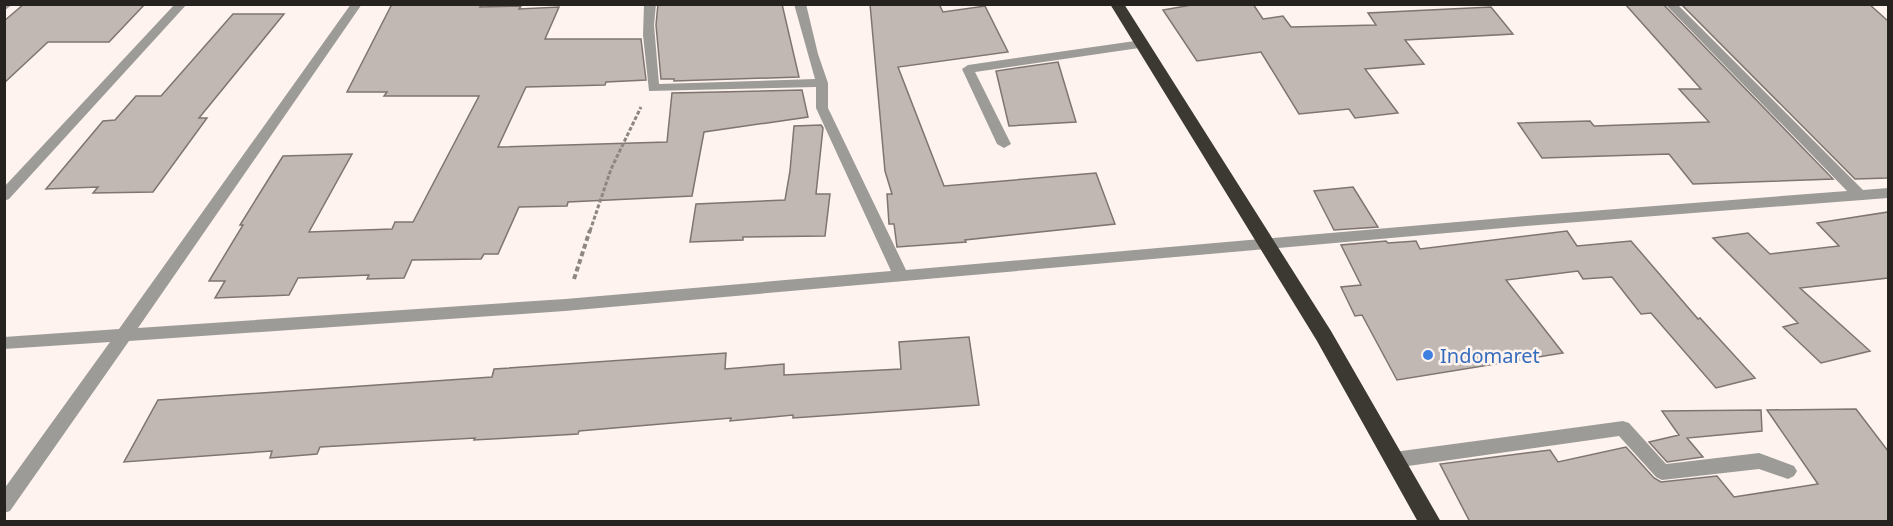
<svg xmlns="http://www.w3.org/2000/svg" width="1893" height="526" font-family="'Noto Sans',sans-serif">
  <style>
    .building { fill: #c2b8b3; stroke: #7e7570; stroke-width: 1.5 }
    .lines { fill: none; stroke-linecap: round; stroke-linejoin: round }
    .path-far1 { stroke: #8d8682; stroke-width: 3; stroke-dasharray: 4 2; stroke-linecap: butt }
    .path { stroke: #8d8682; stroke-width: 4; stroke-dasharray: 5 3; stroke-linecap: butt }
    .minor { fill: #9c9b97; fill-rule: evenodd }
    .highway { fill: #3b3931; fill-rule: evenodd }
    .shop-dot { fill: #3f7fe0; stroke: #fef3ee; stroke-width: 2 }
    .labels { text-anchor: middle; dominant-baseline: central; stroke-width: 5; stroke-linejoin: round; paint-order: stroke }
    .shop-label { font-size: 20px; fill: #366cbe; stroke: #fef3ee; text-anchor: start }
  </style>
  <rect width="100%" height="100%" fill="#fef3ee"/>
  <path class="building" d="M24 4H145L109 42H48L4 83V21Z
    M392 4H482L480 7 521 6 519 9 559 7 545 39H641L646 80 606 82 605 85 526 87 498 147 667 142 672 93 802 90 808 117 704 132 692 196 568 202 567 206 519 207 498 254H484L481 259 412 260 404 278 367 279 369 275 298 278 289 295 215 298 225 281H209L243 225H240L283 156 352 154 309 232 392 229 395 222H413L479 96H384L387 92H347Z
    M658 4H782L799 77 674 81V79H661L656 25Z
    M870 4H939L943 12 985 6 1008 52 898 67 944 186 1096 173 1115 224 965 240 966 242 897 247 894 224H889L887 194H892L885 171Z
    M1197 4H1253L1263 19 1283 16 1291 27 1376 25 1368 13 1491 7 1513 34 1405 40 1424 64 1365 69 1398 113 1355 118 1349 109 1299 114 1261 52 1197 61 1163 10Z
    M1625 4H1663L1833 179 1693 184 1669 154 1542 158 1518 123 1590 121 1594 126 1709 122 1679 89H1701Z
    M1681 4H1869L1888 21V178L1855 179Z
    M233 14H284L199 118H207L153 192 93 193 98 187 46 189 103 121 115 120 136 96H161Z
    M1058 62 1076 122 1009 126 996 71Z
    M821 125 823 128 816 194H830L825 236 743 237V240L690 242 696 204 785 200 790 171 794 126Z
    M1353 187 1378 227 1334 230 1314 191Z
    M1888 212V278L1800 288 1870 351 1821 363 1783 327 1798 323 1713 238 1748 233 1770 254 1839 246 1817 223Z
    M1567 231 1577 246 1631 241 1698 319 1700 318 1755 378 1716 388 1651 313 1641 314 1612 277 1583 279 1578 271 1506 280 1563 353 1397 380 1362 315 1355 316 1341 287 1361 285 1341 245 1386 241 1388 243 1416 241 1420 249Z
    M969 337 979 405 793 418V415L730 421 731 418 579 431 578 434 474 440 475 438 320 447 317 454 270 458 272 451 124 462 158 400 492 377 494 369 726 353 725 369 784 364V375L901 369 899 342Z
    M1856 409 1888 451V522H1470L1440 464 1550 450 1558 462 1626 447 1654 478 1661 482 1717 476 1734 497 1818 484 1767 410Z
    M1761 410 1762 431 1687 438 1703 457 1667 462 1649 442 1679 435 1662 411Z"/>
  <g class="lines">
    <path class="path-far1" d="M590 231 611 169 641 107"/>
    <path class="path" d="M574 279 590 230"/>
    <path class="minor" d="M4 4H13L4 11Z
      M175 4H187L9 199 4 201V187Z
      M351 4H362L138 328 565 299 891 271 816 108V87L649 91 643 35 644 4H656L654 25 659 84 815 79 794 4H806L818 54 828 83V108L906 270 1526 216 1847 191 1665 4H1677L1863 190 1888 188V198L1526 226 565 311 129 341 10 511 4 513V489L110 342 4 349V337L119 329Z
      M1142 40 1146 41V47L975 72 1011 144 1004 148 997 144 962 69 968 65Z
      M1623 421 1629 423 1666 464 1759 453 1794 466 1797 471 1794 476 1788 479 1759 469 1662 480 1656 477 1619 436 1394 468 1388 465 1385 460 1388 455 1394 452Z"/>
    <path class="highway" d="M1110 4H1124L1331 331 1441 522H1418L1317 341Z"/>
  </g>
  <circle class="shop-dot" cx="1428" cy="355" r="6"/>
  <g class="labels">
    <g class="shop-label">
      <text x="1440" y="355">Indomaret</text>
    </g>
  </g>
  <rect width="1893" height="526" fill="none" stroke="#262220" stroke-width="12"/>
</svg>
